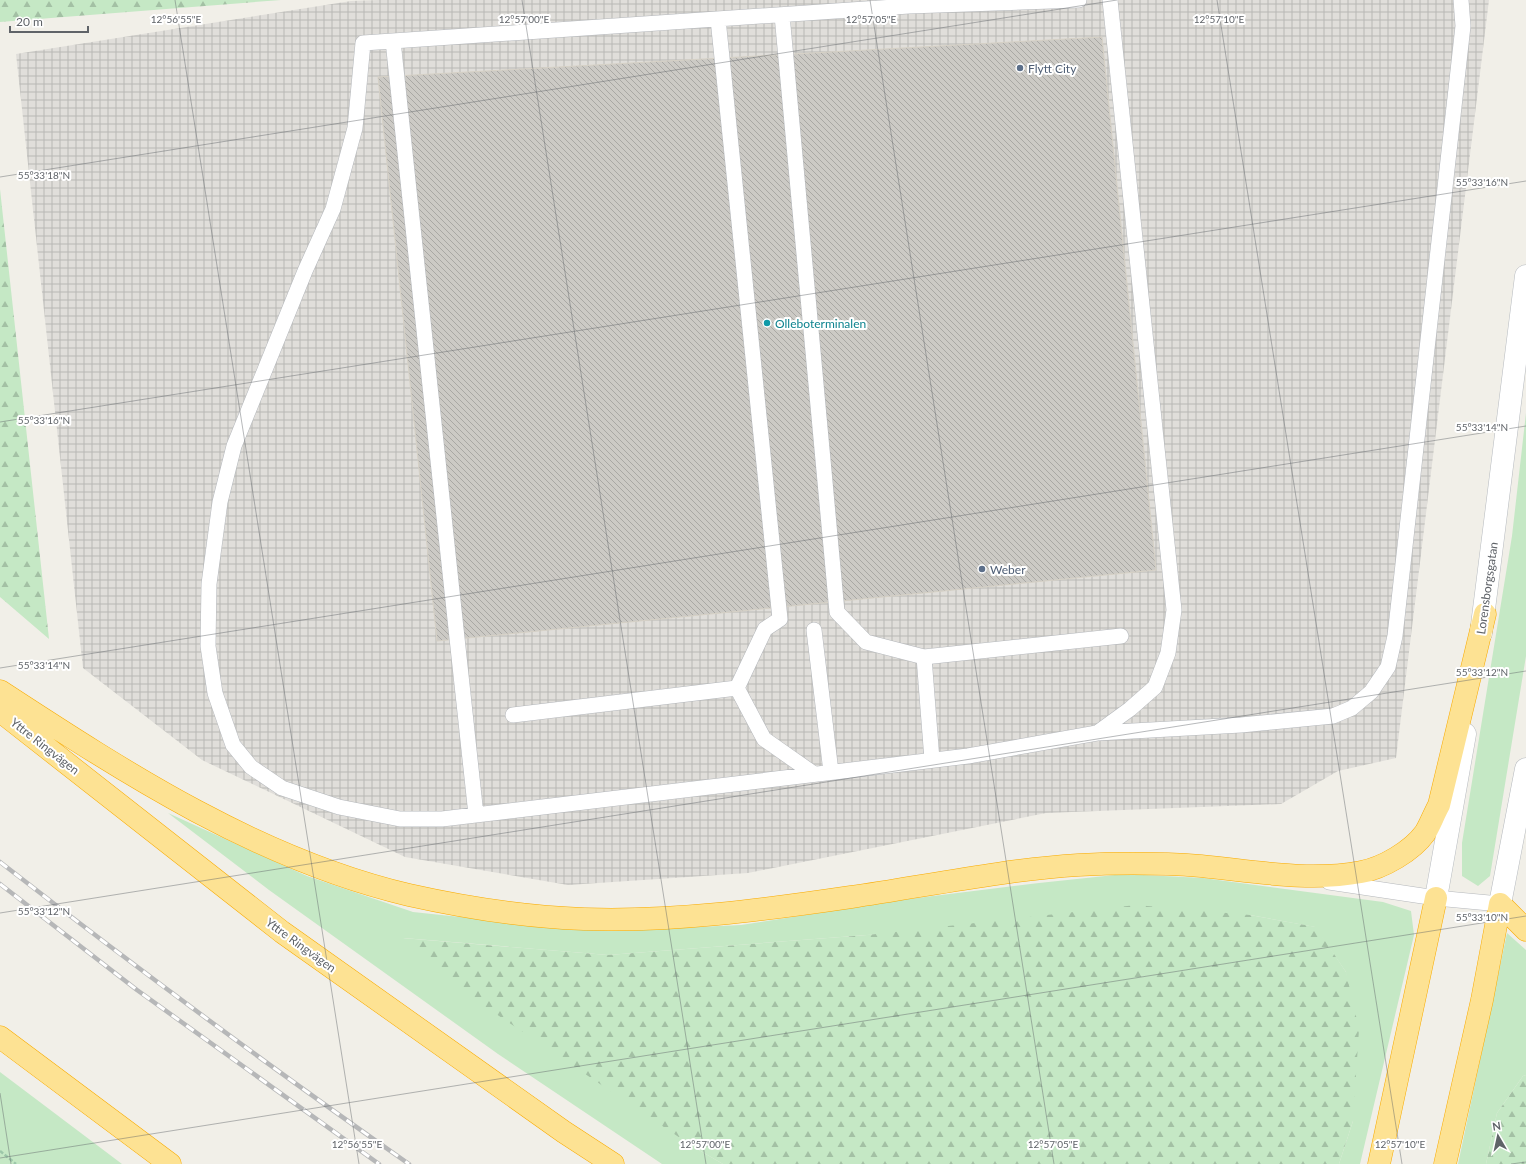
<svg xmlns="http://www.w3.org/2000/svg" width="1526" height="1164" font-family="Lato,sans-serif">
  <style>
    .industrial { fill: url(#industrial-grid) }
    .green { fill: #c5e8c5 }
    .forest { fill: url(#forest-firs) }
    .building { fill: url(#building-back-hatch); stroke: #d6d1c6 }
    .lines { fill: none; stroke-linecap: round; stroke-linejoin: round }
    .lane-casing { stroke: #b5b8bc; stroke-width: 16 }
    .secondary-casing { stroke: #b6babf; stroke-width: 23 }
    .highway-casing { stroke: #f9ab00; stroke-width: 23 }
    .path { stroke: #9cc7a9; stroke-width: 2.5; stroke-dasharray: 4 2; stroke-linecap: butt }
    .lane { stroke: #fff; stroke-width: 15 }
    .secondary { stroke: #fff; stroke-width: 22 }
    .highway { stroke: #fde293; stroke-width: 22 }
    .rail-casing { stroke: #b6b7b8; stroke-width: 4.5 }
    .rail { stroke: #fff; stroke-width: 3; stroke-dasharray: 9; stroke-linecap: butt }
    .ticks { fill: none; stroke: #5f6368; stroke-width: 1; stroke-opacity: 0.45 }
    .service-dot { fill: #5c6f8a; stroke: #fff; stroke-width: 1.5 }
    .culture-dot { fill: #0f9aa8; stroke: #fff; stroke-width: 1.5 }
    .labels { text-anchor: middle; dominant-baseline: central; stroke-width: 4; stroke-linejoin: round; paint-order: stroke }
    .service-label { font-size: 12px; fill: #4e5e75; stroke: #fff; text-anchor: start }
    .culture-label { font-size: 12px; fill: #0d838f; stroke: #fff; text-anchor: start }
    .street-label { font-size: 12px; fill: #5f6368; stroke: #fff }
    .ticks-label { font-size: 10px; text-anchor: middle; fill: #5f6368; stroke: #fff; stroke-width: 4; stroke-linejoin: round; paint-order: stroke }
  </style>
  <defs>
    <pattern id="industrial-grid" width="8" height="8" patternUnits="userSpaceOnUse"><rect width="8" height="8" fill="#e0deda"/><path d="M0 4h8M4 0v8" fill="none" stroke="#b9b8b5"/></pattern>
    <pattern id="forest-firs" width="22" height="20" patternUnits="userSpaceOnUse"><rect width="22" height="20" fill="#c5e8c5"/><path d="M5 1l3.5 6h-7zM16 11l3.5 6h-7z" fill="#a3c0a4"/></pattern>
    <pattern id="building-back-hatch" width="6" height="6" patternUnits="userSpaceOnUse"><rect width="6" height="6" fill="#cccac5"/><path d="M-1 5l2 2M0 0l6 6M5-1l2 2" fill="none" stroke="#a9a8a4"/></pattern>
  </defs>
  <rect width="100%" height="100%" fill="#f1efe8"/>
  <path class="industrial" d="M378 0H1489L1396 758 1338 771 1281 804 1046 813 748 873 568 885 405 857 202 760 83 668 16 54 351 1Z"/>
  <path class="green" d="M1526 413V656L1490 876 1478 886 1462 876V843L1512 536Z
    M168 813 307 876 413 912 544 926 636 930 741 925 901 900 1039 883 1124 874 1203 878 1383 902 1411 911 1414 935 1360 1164H1339L1353 1121 1346 972 1315 927 1250 915 867 935 608 955 403 938 692 1146 723 1164H662L498 1054 269 890Z
    M1507 933 1526 950V1075L1523 1076 1497 1113 1486 1164H1458Z
    M0 1072 122 1164H0Z"/>
  <path class="forest" d="M0 0H281L0 22Z
    M0 189 49 639 0 597Z
    M1136 905 1250 915 1316 927 1346 972 1359 1029 1353 1121 1339 1164H723L692 1146 462 991 402 938 608 955 867 935Z
    M1526 1075V1164H1486L1497 1113 1523 1076Z"/>
  <path class="building" d="M1102 37 1156 570 437 641 378 77Z"/>
  <g class="lines">
    <g class="lane-casing">
      <path id="lane" d="M1079 0 909 6 363 43 355 128 333 209 305 271 234 446 220 502 209 584 208 646 215 693 233 745 251 767 282 788 339 807 400 819H442L968 756 1097 733 1241 725 1333 716 1352 708 1371 692 1388 667 1395 636 1463 26 1461 0
        M782 15 837 612 866 642 924 657
        M718 19 780 619 765 629 737 688
        M393 41 476 815
        M814 630 831 772
        M513 715 737 688 764 739 814 774
        M1097 733 1130 709 1155 687 1168 653 1174 610 1110 0
        M932 760 924 657 1121 636
        M1329 882 1436 898 1500 904"/>
    </g>
    <g class="secondary-casing">
      <path id="secondary" d="M1481 633 1526 276
        M1436 898 1465 734
        M1500 904 1526 769"/>
    </g>
    <g class="highway-casing">
      <path id="highway" d="M0 691C127 774 260 860 409 895 467 908 525 917 584 919 672 922 763 910 851 897 926 886 1002 870 1078 865 1119 863 1160 863 1201 866 1253 871 1308 882 1361 872 1383 868 1412 851 1425 833 1430 825 1434 814 1439 805L1485 614
        M0 711 282 932 564 1132 613 1164
        M1500 904 1526 930
        M0 1037 170 1164
        M1379 1164 1436 898
        M1445 1164 1482 1000 1500 904"/>
    </g>
    <path class="path" d="M0 1151 16 1164"/>
    <use href="#lane" class="lane"/>
    <use href="#secondary" class="secondary"/>
    <use href="#highway" class="highway"/>
    <g class="rail-casing">
      <path id="rail" d="M0 862C134 966 270 1067 409 1164
        M0 884 137 990 379 1164"/>
    </g>
    <use href="#rail" class="rail"/>
  </g>
  <path class="ticks" d="M175 0 359 1164M522 0 706 1164M870 0 1054 1164M1217 0 1402 1164M0 177 1117 0M0 422 1526 181M0 668 1526 426M0 913 1526 671M0 1093 11 1164M0 1158 1526 916M1511 1164 1526 1162"/>
  <g class="service-dot">
    <circle cx="1020" cy="68" r="4"/>
    <circle cx="982" cy="569" r="4"/>
  </g>
  <circle class="culture-dot" cx="767" cy="323" r="4"/>
  <g class="labels">
    <g class="service-label">
      <text x="1028" y="68">Flytt City</text>
      <text x="990" y="569">Weber</text>
    </g>
    <g class="culture-label">
      <text x="775" y="323">Olleboterminalen</text>
    </g>
    <g class="street-label">
      <text transform="translate(1487 588) rotate(-82)">Lorensborgsgatan</text>
      <text transform="translate(45 746) rotate(38)">Yttre Ringvägen</text>
      <text transform="translate(301 945) rotate(36)">Yttre Ringvägen</text>
    </g>
  </g>
  <g class="ticks-label">
    <text x="176" y="23">12°56'55"E</text>
    <text x="524" y="23">12°57'00"E</text>
    <text x="871" y="23">12°57'05"E</text>
    <text x="1219" y="23">12°57'10"E</text>
    <text x="44" y="179">55°33'18"N</text>
    <text x="1482" y="186">55°33'16"N</text>
    <text x="44" y="424">55°33'16"N</text>
    <text x="1482" y="431">55°33'14"N</text>
    <text x="44" y="669">55°33'14"N</text>
    <text x="1482" y="676">55°33'12"N</text>
    <text x="44" y="915">55°33'12"N</text>
    <text x="1482" y="921">55°33'10"N</text>
    <text x="357" y="1148">12°56'55"E</text>
    <text x="705" y="1148">12°57'00"E</text>
    <text x="1053" y="1148">12°57'05"E</text>
    <text x="1400" y="1148">12°57'10"E</text>
  </g>
  <g transform="translate(1498 1136) rotate(351)" stroke="#ffffff" stroke-width="3" paint-order="stroke">
  <path d="M0-3L7 15L0 10L-7 15Z" fill="#5f6368"/>
  <text y="-6" font-size="11" font-weight="bold" text-anchor="middle" fill="#5f6368">N</text>
  </g>
  <path d="M10 26v6h78v-6" fill="none" stroke="#5f6368" stroke-width="2"/>
  <text x="16" y="26" font-size="12" fill="#5f6368" stroke="#ffffff" stroke-width="3" paint-order="stroke">20 m</text>
</svg>
